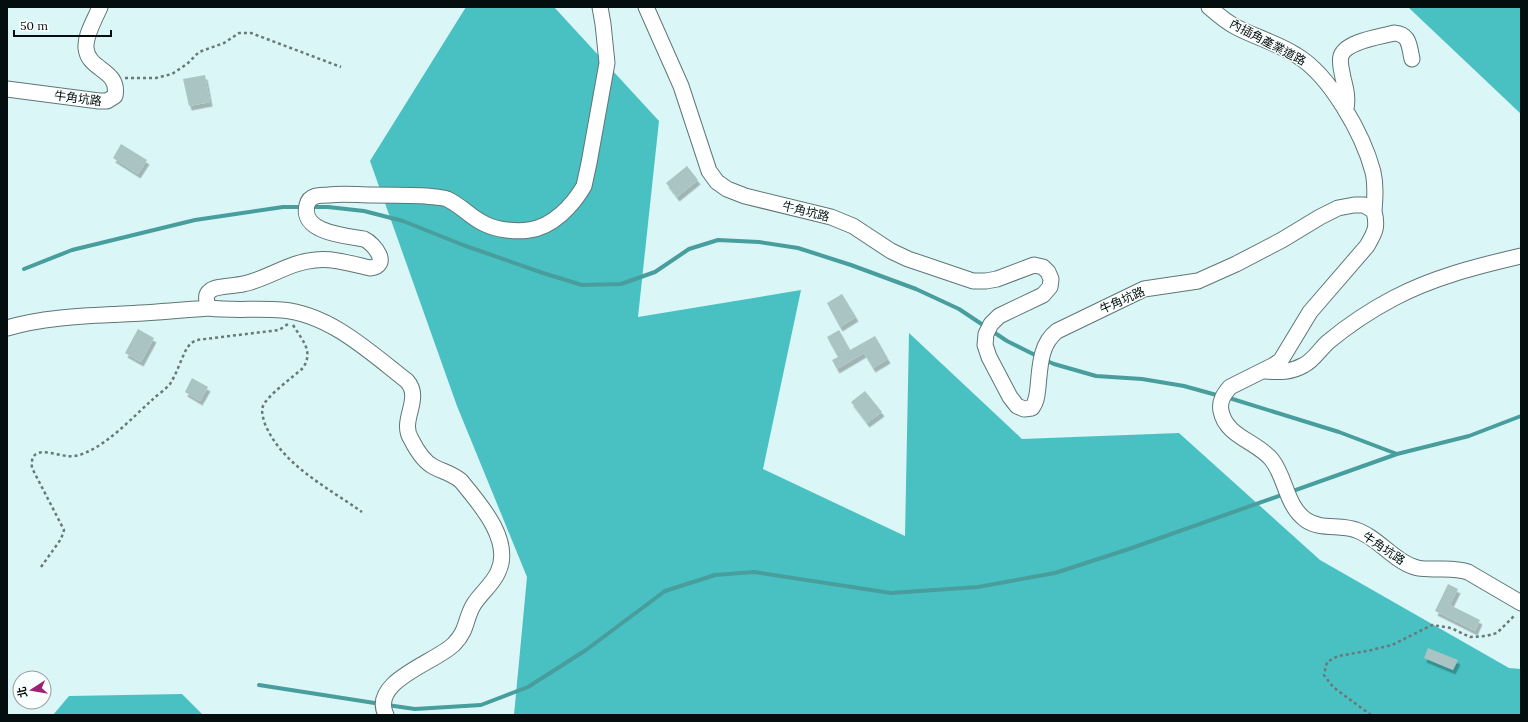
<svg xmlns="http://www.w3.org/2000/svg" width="1528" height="722" font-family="Lora,'Noto Sans TC',serif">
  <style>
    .forest { fill: #49c1c2 }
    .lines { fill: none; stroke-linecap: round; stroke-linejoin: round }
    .stream { stroke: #489d9d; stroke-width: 4 }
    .building { fill: #aac4c4; filter: url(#shadow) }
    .minor-casing { stroke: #5e7676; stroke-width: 17 }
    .path { stroke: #687979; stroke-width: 2.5; stroke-dasharray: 3 3; stroke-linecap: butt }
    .minor { stroke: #fff; stroke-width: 15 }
    .labels { text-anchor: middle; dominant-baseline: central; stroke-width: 3; stroke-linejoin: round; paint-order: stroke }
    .street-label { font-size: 12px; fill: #050e0e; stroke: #f9fefe }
  </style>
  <defs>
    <filter id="shadow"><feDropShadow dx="2.5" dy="4.5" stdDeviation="0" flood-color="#0004"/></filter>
  </defs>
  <rect width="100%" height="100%" fill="#dbf6f6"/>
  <path class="forest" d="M466 7H554L659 121 638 317 801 290 763 469 905 536 909 333 1022 439 1179 433 1320 560 1509 668 1521 669V715H514L527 577 457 406 370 161Z
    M1408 7H1521V114Z
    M182 694 203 715H53L69 696Z"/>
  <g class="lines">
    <path class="stream" d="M310 207H328L364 211 403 221 463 245 543 273 582 285 621 284 655 272 689 249 718 240 759 242 798 248 851 265 916 289 959 309 1007 341 1039 357
      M24 269 72 250 195 220 283 207H303
      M1045 360 1054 364 1096 376 1142 379 1184 386 1220 396
      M1226 397 1339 432 1397 454
      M259 685 381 704
      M387 705 415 709 481 705 528 687 586 650 665 591 715 575 754 572 891 593 978 587 1055 573 1129 549 1397 454 1469 436 1521 416"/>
  </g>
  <path class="building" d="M205 75 210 102 189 106 183 79Z
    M121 144 147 160 138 174 113 158Z
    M687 166 698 180 677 197 666 183Z
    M842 294 856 317 840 327 827 303Z
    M138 329 154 338 141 362 125 353Z
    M839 330 850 350 875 336 888 359 873 368 864 353 837 369 832 360 838 357 827 337Z
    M192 378 208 387 200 401 185 392Z
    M865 391 882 412 867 423 851 402Z
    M1448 584 1458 589 1450 605 1480 620 1475 631 1435 611Z
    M1428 648 1458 660 1453 670 1424 658Z"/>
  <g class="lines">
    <g class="minor-casing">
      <path id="minor" d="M646 7 681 86 709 171 717 182 727 189 745 196 831 217 853 226 891 251 908 259 973 281H986L997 279 1034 265 1043 267 1048 272 1051 279 1050 287 1043 295 999 316 991 324 986 334 985 345 989 357 1010 397 1017 406 1024 409 1032 408C1037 401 1037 395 1038 387 1040 367 1040 344 1057 331L1144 289 1198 281 1236 264 1282 240 1320 217 1338 208 1354 205H1364L1374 211C1378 228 1375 232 1367 246L1310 312 1281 360 1274 365 1230 387C1224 394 1219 401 1221 411 1226 437 1257 441 1272 460 1286 478 1286 506 1306 520 1320 530 1341 524 1356 530 1378 537 1395 563 1418 568 1434 571 1452 566 1468 572L1521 603
        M1209 7C1217 14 1226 22 1236 27 1255 37 1277 43 1296 55 1330 75 1363 134 1373 172 1376 185 1375 198 1374 211
        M7 89 99 101H107L115 96C120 69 88 71 86 48 85 35 95 19 100 7
        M1346 109C1348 98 1346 89 1343 78 1342 71 1339 63 1341 56 1346 41 1380 37 1394 33 1410 34 1409 46 1412 59
        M7 328C44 317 84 316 123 314 152 313 180 310 209 308
        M1263 371C1279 372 1290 373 1304 365 1314 360 1320 349 1328 342 1346 327 1373 309 1394 298 1434 277 1478 266 1521 256
        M386 715C369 681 437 662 454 644 468 630 465 618 474 604 481 593 493 584 498 572 513 541 480 504 461 481 453 474 444 472 434 467 424 462 416 449 411 439 399 420 423 399 407 381 371 353 330 314 282 310 258 308 233 311 209 308 207 303 204 295 210 291 215 286 235 286 243 284 268 279 289 262 315 260 334 258 352 264 370 268 391 266 375 244 364 239 347 236 300 233 307 205 309 195 320 195 329 195 343 193 358 195 372 195 390 195 408 195 426 196 433 197 441 197 447 199 461 205 471 218 485 224 497 230 516 232 529 230 553 227 573 205 584 186L589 163 607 63 603 24 600 7"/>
    </g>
    <path class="path" d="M125 78H156L172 74 187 64 199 52 224 43 239 33H251L341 67
      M293 325C302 340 314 351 303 368 294 376 267 396 263 406 261 412 263 418 265 424 282 465 327 487 362 512
      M41 567 61 539 64 530 32 468C29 443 54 455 67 456 74 457 81 455 87 452 110 442 133 417 152 400 157 395 165 390 170 384 177 373 181 359 187 348L191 343 197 340 279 330 288 324
      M1371 715 1333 687 1324 675 1327 662 1338 656 1367 651 1392 645 1432 625 1451 628 1470 637 1486 636 1497 633 1515 615"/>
    <use href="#minor" class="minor"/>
  </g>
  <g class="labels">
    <g class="street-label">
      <text transform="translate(1268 42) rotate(28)">內插角產業道路</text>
      <text transform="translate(78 98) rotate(7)">牛角坑路</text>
      <text transform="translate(806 211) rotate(14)">牛角坑路</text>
      <text transform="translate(1122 300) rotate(-24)">牛角坑路</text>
      <text transform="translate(1384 548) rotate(34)">牛角坑路</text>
    </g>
  </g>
  <rect width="1528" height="722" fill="none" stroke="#050e0e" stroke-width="16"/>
  <g transform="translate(32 690) rotate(258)"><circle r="19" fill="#f9fefe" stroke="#979e9e"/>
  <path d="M0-3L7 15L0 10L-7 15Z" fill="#9f2174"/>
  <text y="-6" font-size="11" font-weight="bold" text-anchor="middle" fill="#050e0e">北</text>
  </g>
  <path d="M14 30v6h97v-6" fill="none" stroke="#050e0e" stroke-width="2"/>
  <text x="20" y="30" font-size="12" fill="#050e0e" stroke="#f9fefe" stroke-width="3" paint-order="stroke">50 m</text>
</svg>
